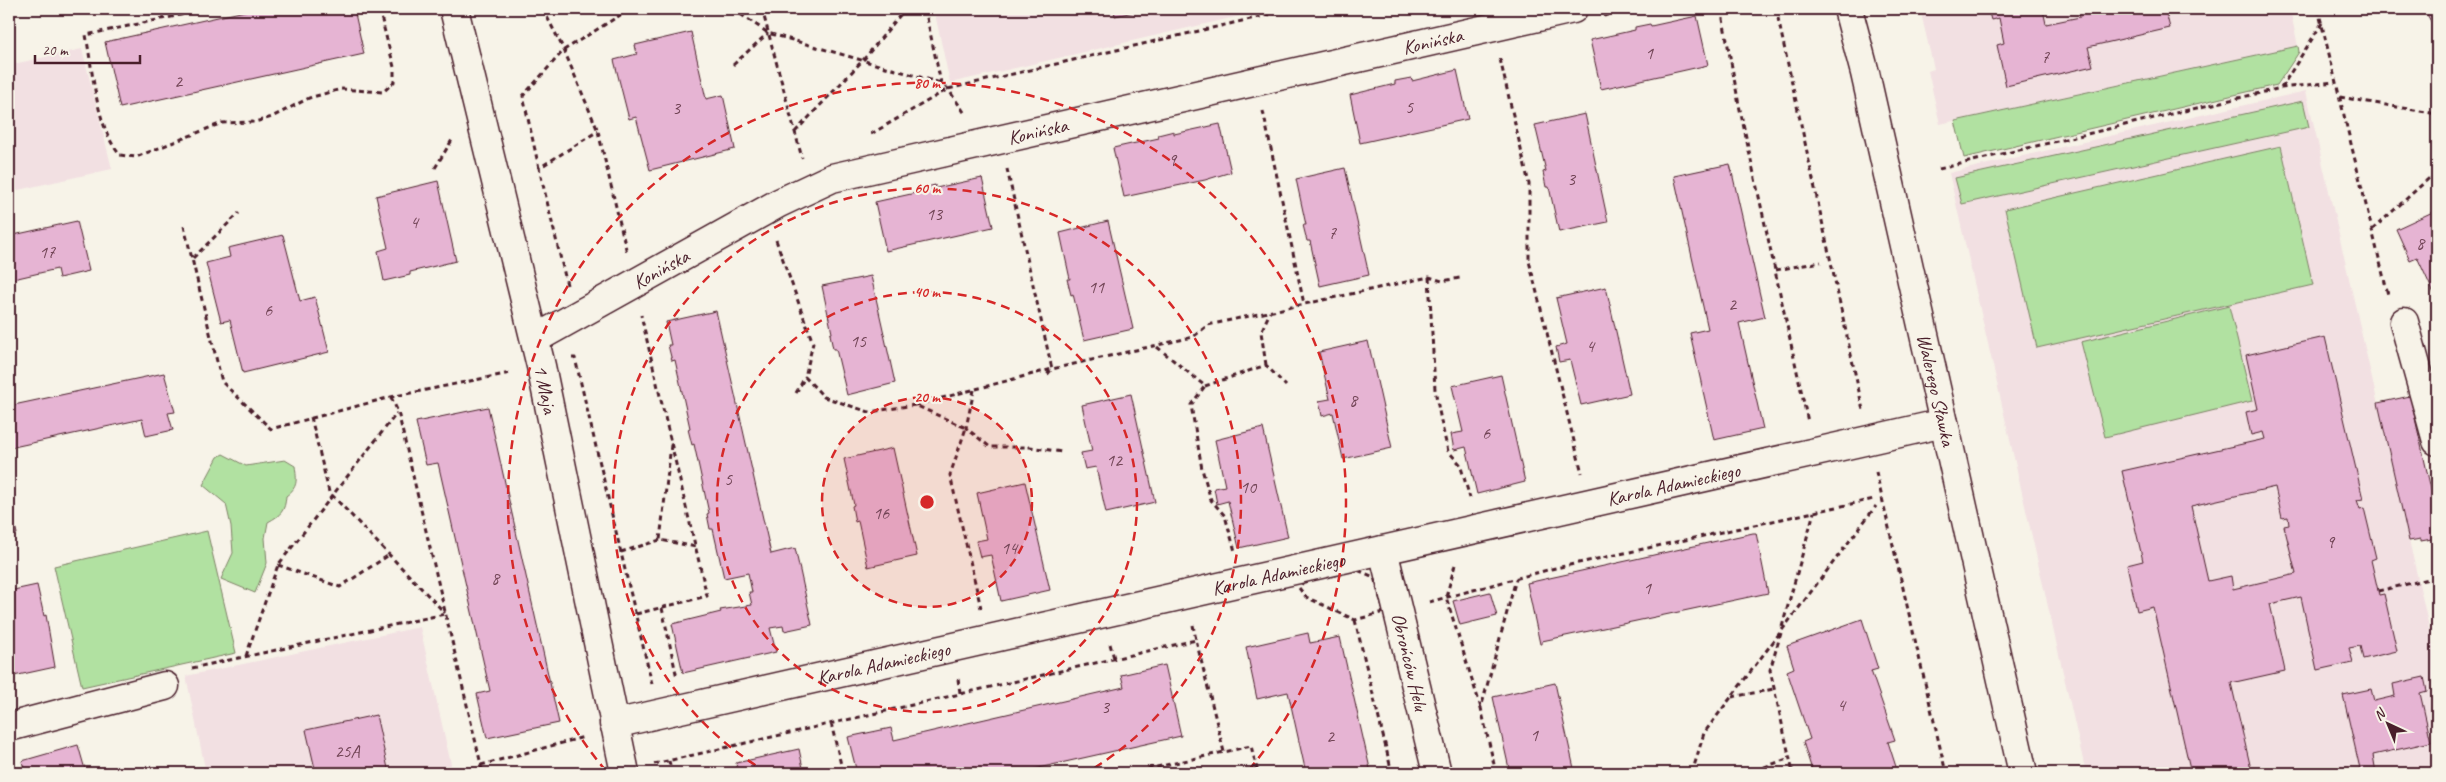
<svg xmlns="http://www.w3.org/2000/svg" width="2446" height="782" font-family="Caveat,sans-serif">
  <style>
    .built { fill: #f2e0e2 }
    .green { fill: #b1e1a1; stroke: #7e8066 }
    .building { fill: #e6b4d3; stroke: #4a1f2b; fill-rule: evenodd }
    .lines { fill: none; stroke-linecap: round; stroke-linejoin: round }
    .minor-casing { stroke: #4a1f2b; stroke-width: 31 }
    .tertiary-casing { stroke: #4a1f2b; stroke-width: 31 }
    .path { stroke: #4a1f2b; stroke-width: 3; stroke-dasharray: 5 4; stroke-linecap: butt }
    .minor { stroke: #f7f3e8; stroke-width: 28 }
    .tertiary { stroke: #f7f3e8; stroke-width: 28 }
    .ring { fill: none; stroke: #d62828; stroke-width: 2.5; stroke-dasharray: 9 6 }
    .labels { text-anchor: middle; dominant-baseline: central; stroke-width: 4.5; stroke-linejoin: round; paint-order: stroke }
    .number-label { font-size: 18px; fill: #714455 }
    .street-label { font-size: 20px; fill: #4a1f2b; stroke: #f7f3e8 }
    .centre { fill: #d62828; stroke: #f7f3e8; stroke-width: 2.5 }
    .ring-label { font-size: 15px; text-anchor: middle; font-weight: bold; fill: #d62828; stroke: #f7f3e8; stroke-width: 4.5; stroke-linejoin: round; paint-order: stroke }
  </style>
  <rect width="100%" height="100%" fill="#f7f3e8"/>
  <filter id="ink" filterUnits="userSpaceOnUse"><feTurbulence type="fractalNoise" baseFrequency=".02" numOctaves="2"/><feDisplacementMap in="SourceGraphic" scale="10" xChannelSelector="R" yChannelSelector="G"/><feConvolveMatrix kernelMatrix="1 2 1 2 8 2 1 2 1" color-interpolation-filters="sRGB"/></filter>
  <g filter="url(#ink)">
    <path class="built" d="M934 9H1270L950 83Z
      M1920 9H2290L2298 46 1940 124 1928 71 1934 69Z
      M82 49 112 169 9 192V65Z
      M2306 91 2437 662V773H2086L1949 173Z
      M420 627 453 773H206L186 676Z"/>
    <path class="green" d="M2298 46 2299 52 2277 85 1964 158 1955 121Z
      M2303 101 2309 127 1962 204 1955 178Z
      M2281 146 2313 285 2037 348 2005 209Z
      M2229 306 2252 401 2105 437 2081 342Z
      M223 454 246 466 285 460 295 466C297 481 298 487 286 496 285 511 281 515 268 522L265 538 267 563 255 593 221 579 233 553 231 526 226 504 203 485 218 457Z
      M207 531 236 653 82 687 54 566Z"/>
    <path class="building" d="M254 9H354L364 54 120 108 105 42Z
      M1114 9H1147L1115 16Z
      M1988 9H2046L2043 10 2046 24 2080 17 2078 9H2165L2170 28 2088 47 2093 66 2006 86 1997 45 2004 43 1999 18 1991 20Z
      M2424 9H2437V32Z
      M1697 16 1708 65 1601 89 1590 40 1635 30V27L1650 24 1651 26Z
      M691 32 706 99 723 95 735 149 650 170 636 117 629 119 614 60 637 54 635 45Z
      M1457 70 1468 119 1360 143 1350 95 1395 84V81L1411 78 1412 81Z
      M1585 114 1608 222 1559 232 1549 187H1546L1543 172 1546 171 1535 125Z
      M1220 124 1231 172 1205 180 1124 197 1113 148 1159 138 1158 135 1174 131V134Z
      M1730 164 1765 317 1739 323 1763 429 1714 440 1690 333 1708 329 1674 176Z
      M1345 168 1369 275 1320 286 1310 241H1307L1303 225H1306L1296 179Z
      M982 178 993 227 886 251 875 202 920 192 919 189 935 185 936 188Z
      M438 181 456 261 410 272V275L384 281 378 251 388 248 376 196Z
      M2437 210V300L2417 257 2410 260 2396 229Z
      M77 221 89 271 59 278 57 269 9 280V236Z
      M1108 221 1133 329 1084 340 1073 294 1071 295 1067 279H1070L1060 233Z
      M283 235 300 301 315 297 329 352 243 373 230 320 221 322 206 263 230 257 228 248Z
      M871 276 895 383 847 395 836 349H833L830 334 832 333 822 286Z
      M1606 287 1630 394 1581 405 1570 360 1559 362 1556 347 1567 344 1556 298Z
      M716 311 771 554 795 548 812 625 784 631 783 626 770 628 776 652 683 673 672 624 721 612 720 610 752 605 749 592H752L748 573 724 578 713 529H710L707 514 709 513 694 444 692 445 688 429 690 428 675 360 672 361 668 345H671L666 322Z
      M2325 337 2363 499 2357 500 2360 509 2364 508 2376 558 2371 560 2379 595 2384 594 2397 651 2363 659 2360 646 2349 648 2353 662 2317 670 2301 597 2270 604 2285 671 2231 683 2251 769 2253 768 2254 773H2191L2153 607 2137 611 2127 565 2143 561 2122 471 2265 439 2263 432 2251 435 2246 412 2258 409 2246 355ZM2275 487 2282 518 2288 517 2289 525 2284 526 2296 574 2233 589 2231 576 2208 581 2191 506Z
      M1368 341 1392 448 1343 459 1333 413 1322 416 1319 401 1330 399 1319 352Z
      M164 373 175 412 168 413 173 430 146 436 142 419 9 448V406Z
      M1501 375 1525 482 1477 494 1466 447 1454 450 1451 434 1463 432 1452 386Z
      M1131 394 1155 502 1106 513 1096 467 1085 469 1081 453 1092 451 1082 405Z
      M2410 396 2437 516V538L2421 541V539L2409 541 2378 403Z
      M488 407 559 723 487 738 477 694 490 691 438 463 426 465 416 422Z
      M1263 428 1288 537 1239 548 1228 501 1217 504 1214 488 1225 486 1215 440Z
      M893 448 917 556 868 567 858 521 855 522 852 506 854 505 844 459Z
      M1025 482 1050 590 1001 601 991 555 980 557 976 541 987 539 977 493Z
      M9 499 17 534 9 536Z
      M1753 533H1756L1768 593 1542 641V644H1540L1527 583Z
      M37 585 44 616 46 615 55 667 9 677V591Z
      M1490 592 1497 616 1460 625 1453 601Z
      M1862 619 1878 669 1871 671 1895 740 1888 742 1898 773H1813L1803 742 1810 739 1787 671 1794 668 1787 646Z
      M1308 633 1310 643 1340 637 1371 773H1306L1288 692 1257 699 1246 647Z
      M1165 665 1181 736 1016 773H857L848 737 891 728 894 740 1124 687 1121 675Z
      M2424 677 2427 691 2420 693 2431 742 2373 755 2376 773H2361L2343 695 2371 689 2374 701 2395 696 2393 684Z
      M1555 683 1575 773H1510L1493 697Z
      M376 715 389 773H313H316L306 730Z
      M78 745 86 773H25L22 761Z
      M799 749 804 773H731L738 772 736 763Z"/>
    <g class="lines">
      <g class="minor-casing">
        <g id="minor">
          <path id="s1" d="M454 9 541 366 625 773"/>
          <path d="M2404 322 2437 441"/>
          <path id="s2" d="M535 339 779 203 832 178 1573 9"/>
          <path id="s3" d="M1383 550 1437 773"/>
          <path id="s4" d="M614 724 1944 423"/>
          <path d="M9 727 165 686"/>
        </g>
      </g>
      <g class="tertiary-casing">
        <g id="tertiary">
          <path id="s5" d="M1848 9 1865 73 2023 773"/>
        </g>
      </g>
      <path class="path" d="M209 9 86 35C93 72 96 127 120 155L136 157 222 123 255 122 272 117 309 98 341 89 383 92 394 82V67L379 9
        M543 9 564 50 598 131 627 253
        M733 9 768 33 941 83
        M762 9 802 158
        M925 9 941 83 948 89 966 115
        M1396 9 1398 16
        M1723 9V19L1739 105 1808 422
        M1776 9 1863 410
        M2318 9 2388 295
        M1604 16 1635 9
        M1500 59 1529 184V261L1582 473
        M733 65 768 33
        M2281 88 2322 23
        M2340 97 2437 114
        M1263 111 1304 304
        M795 132 864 59 905 9
        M871 134 948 89 1294 9
        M435 168 452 140
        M539 168 523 96 564 50 630 9
        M1007 169 1052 369 1046 376
        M1939 169 2281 88 2335 82
        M184 226 222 382 271 429 391 397 510 373
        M2372 230 2437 171
        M776 240 813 343 805 377
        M193 258 239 213
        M1776 270 1821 262
        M1429 277 1435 390 1442 426 1448 451 1460 464 1470 498
        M567 285 539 168 598 131
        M1157 347 1205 386 1191 405 1202 469 1211 500 1225 516 1235 551
        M572 358H575L652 684
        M1266 365 1261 332 1270 312
        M1205 386 1266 365 1286 386
        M974 390 966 428 990 447H1030L1062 452
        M796 393 805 377 824 397 869 412 915 405 966 428 950 475 981 608
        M391 397 398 412 483 773
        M915 405 1052 369 1193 337 1208 325 1429 277 1442 281 1460 278
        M311 417 329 492 445 613
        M671 445 660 540 696 547
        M1876 472 1946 773
        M621 552 660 540
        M278 565 340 587 389 555
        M1455 565 1446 597 1481 708
        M1350 567 1374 577 1384 612 1355 620 1306 597 1299 588 1308 575Z
        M2378 591 2437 577
        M1429 602 1551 569 1874 499
        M2437 606 2434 609 2437 623
        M662 608 677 678
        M636 614 707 596 641 315
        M1355 620 1392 773
        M1193 625 1196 640
        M1782 627 1814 512
        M1781 633 1770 670 1793 773
        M1110 644 1114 658
        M246 656 278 565 397 413
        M192 668 445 614
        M958 679 960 693
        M1732 697 1774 689
        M831 723 843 773
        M669 761 672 773
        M654 764 1196 640 1224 752
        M481 765 584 737
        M1130 773 1251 746 1258 773
        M1496 773 1481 708 1516 579
        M1692 773 1704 733 1876 506
        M1747 773 1790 758"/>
      <use href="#minor" class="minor"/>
      <use href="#tertiary" class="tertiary"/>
    </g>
  </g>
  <circle cx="927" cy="502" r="105" fill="#d62828" fill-opacity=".12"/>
  <g class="ring">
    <circle cx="927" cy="502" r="105"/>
    <circle cx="927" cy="502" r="210"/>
    <path d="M768 773A314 314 0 1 1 1086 773"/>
    <path d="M606 771A419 419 0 1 1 1248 771"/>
  </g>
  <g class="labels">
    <g class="number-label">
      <text x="1649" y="53">1</text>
      <text x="2045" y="57">7</text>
      <text x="178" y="81">2</text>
      <text x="1409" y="107">5</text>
      <text x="676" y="108">3</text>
      <text x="1172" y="160">9</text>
      <text x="1571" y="179">3</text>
      <text x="934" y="214">13</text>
      <text x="414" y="222">4</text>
      <text x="1332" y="233">7</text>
      <text x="2420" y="243">8</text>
      <text x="47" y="252">17</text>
      <text x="1096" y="287">11</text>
      <text x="1732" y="304">2</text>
      <text x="268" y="310">6</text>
      <text x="858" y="341">15</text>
      <text x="1590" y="346">4</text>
      <text x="1353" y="400">8</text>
      <text x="1486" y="433">6</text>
      <text x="1114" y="460">12</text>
      <text x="728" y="479">5</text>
      <text x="1248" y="487">10</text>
      <text x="881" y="513">16</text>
      <text x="2330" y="542">9</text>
      <text x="1009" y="548">14</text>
      <text x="495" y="578">8</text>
      <text x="1647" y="588">1</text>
      <text x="1841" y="705">4</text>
      <text x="1105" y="707">3</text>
      <text x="1534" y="735">1</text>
      <text x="1330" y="736">2</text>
      <text x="347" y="751">25A</text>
    </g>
    <g class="street-label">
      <text stroke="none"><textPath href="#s2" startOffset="954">Konińska</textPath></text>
      <text stroke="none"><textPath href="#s2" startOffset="549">Konińska</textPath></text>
      <text stroke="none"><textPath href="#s2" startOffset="144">Konińska</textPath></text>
      <text stroke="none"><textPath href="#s1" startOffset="391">1 Maja</textPath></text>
      <text stroke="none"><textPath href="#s5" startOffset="391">Walerego Sławka</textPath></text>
      <text stroke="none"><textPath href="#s4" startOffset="1086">Karola Adamieckiego</textPath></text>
      <text stroke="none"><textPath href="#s4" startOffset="681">Karola Adamieckiego</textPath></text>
      <text stroke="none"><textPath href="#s3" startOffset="115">Obrońców Helu</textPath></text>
      <text stroke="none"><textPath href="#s4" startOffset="276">Karola Adamieckiego</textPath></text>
    </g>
  </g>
  <circle cx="927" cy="502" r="8" class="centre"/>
  <g class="ring-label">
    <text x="927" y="88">80 m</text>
    <text x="927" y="193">60 m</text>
    <text x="927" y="297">40 m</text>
    <text x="927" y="402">20 m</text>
  </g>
  <rect width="2446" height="782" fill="none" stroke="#f7f3e8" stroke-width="30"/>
  <rect x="15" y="15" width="2416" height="752" fill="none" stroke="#4a1f2b" stroke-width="2" filter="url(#ink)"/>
  <g transform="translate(2388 724) rotate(316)" stroke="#f7f3e8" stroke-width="4" paint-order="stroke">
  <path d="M0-4L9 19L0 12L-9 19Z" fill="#4a1f2b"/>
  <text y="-8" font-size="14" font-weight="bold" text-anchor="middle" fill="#4a1f2b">N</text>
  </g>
  <path d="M35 55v8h105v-8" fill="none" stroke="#4a1f2b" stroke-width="2.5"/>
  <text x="42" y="55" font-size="15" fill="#4a1f2b" stroke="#f7f3e8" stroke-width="4" paint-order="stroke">20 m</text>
</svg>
